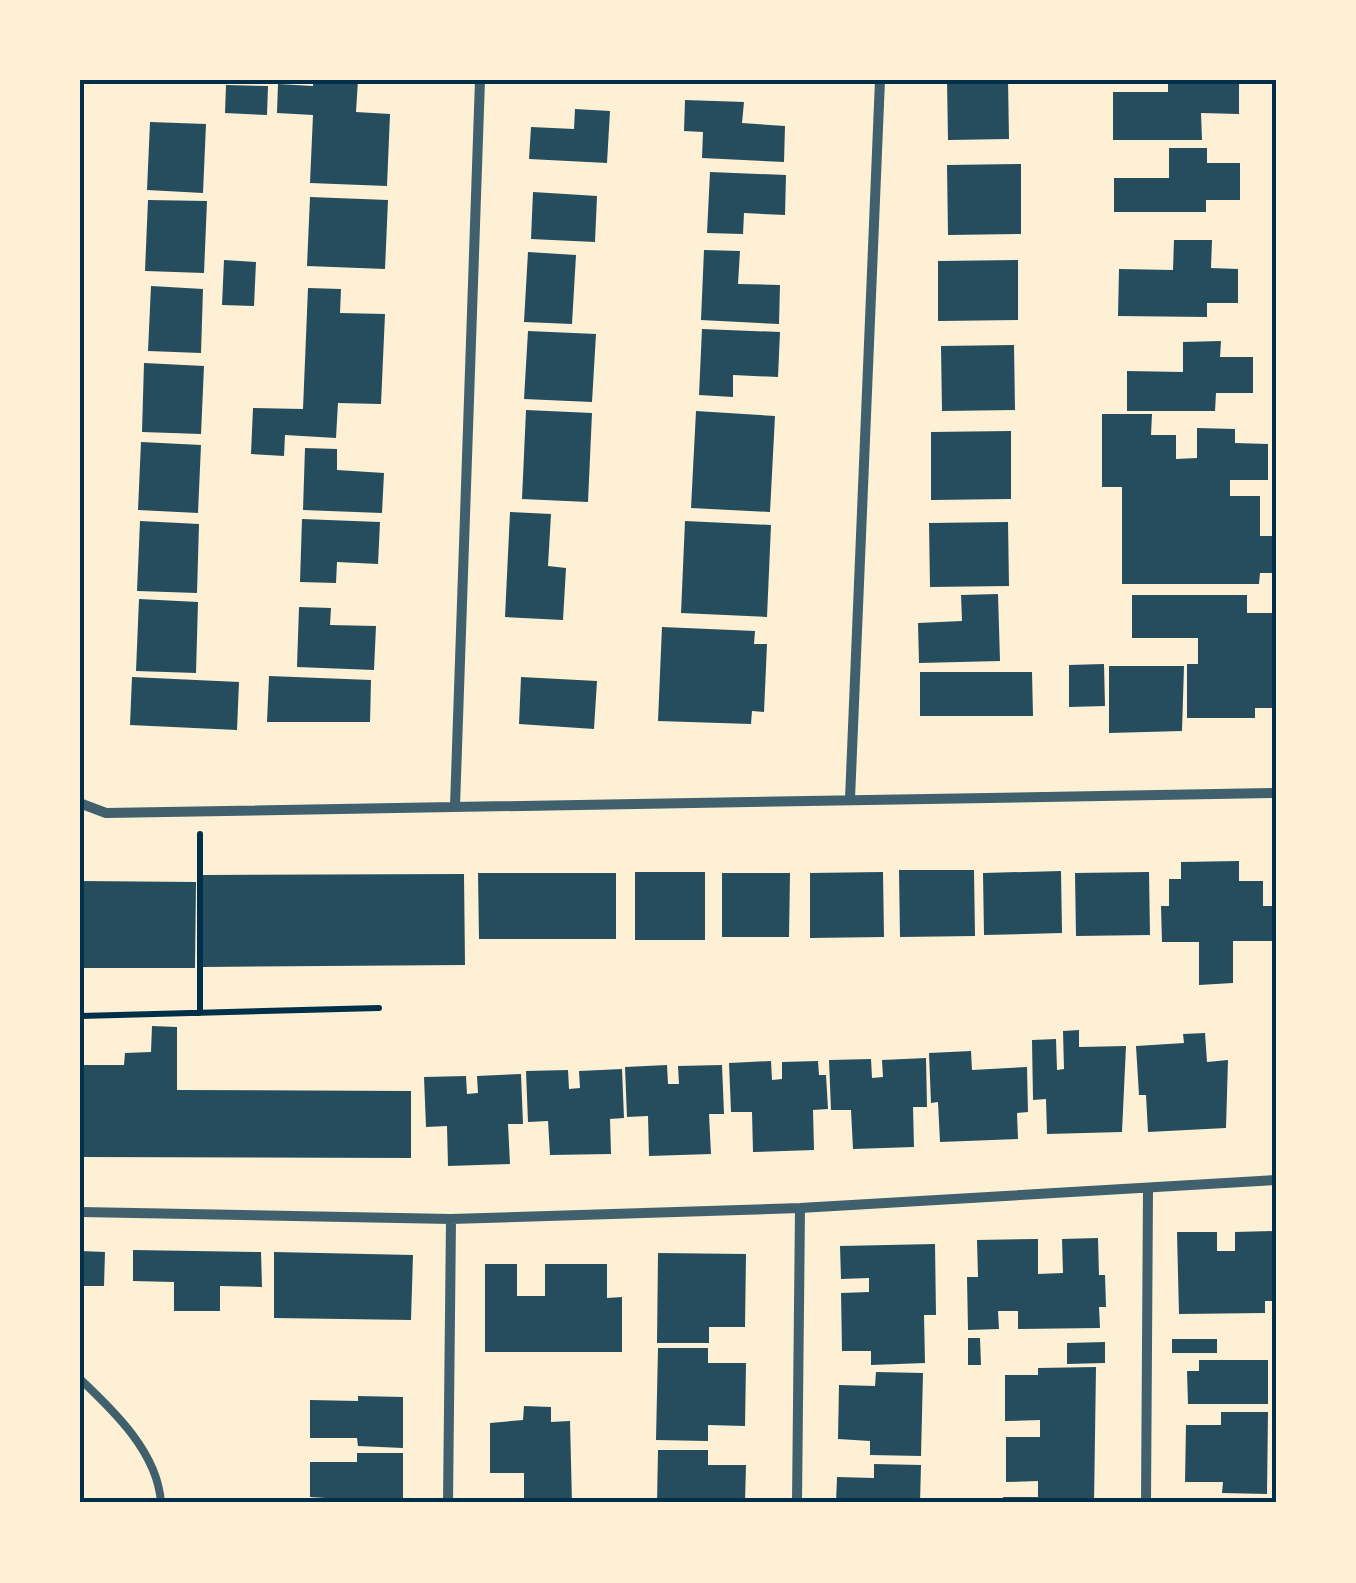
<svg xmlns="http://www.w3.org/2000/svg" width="1356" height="1583" font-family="'Exo 2',sans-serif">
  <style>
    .building { fill: #264d5e }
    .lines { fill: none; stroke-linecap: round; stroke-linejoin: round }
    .path { stroke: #003049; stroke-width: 6 }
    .service { stroke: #3f606c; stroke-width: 8 }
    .minor { stroke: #3f606c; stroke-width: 10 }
    .neatline { fill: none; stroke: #003049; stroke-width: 4 }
  </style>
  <rect width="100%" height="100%" fill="#fdf0d5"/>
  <path class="building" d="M313 80H358L356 112 390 114 387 186 310 183 313 115 277 113 278 84 313 86Z
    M947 80H1008L1009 139 948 140Z
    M1168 80H1239V114L1201 113 1202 140H1113V92H1168Z
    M226 85 268 86 267 115 225 113Z
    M685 100 744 102 742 123 785 126 784 162 702 158 703 132 684 131Z
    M575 109 610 111 607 163 529 159 531 127 574 129Z
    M150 122 206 124 203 193 147 190Z
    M1169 148H1207V163H1240V200H1206V212H1114V178H1169Z
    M1021 164V234L948 235 947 165Z
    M710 172 786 175 785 215 744 213 743 234 707 233Z
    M533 192 597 196 595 242 531 239Z
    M310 197 388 200 385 269 307 266Z
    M148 200 207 201 204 273 145 271Z
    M1174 240H1212L1211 268 1238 269V303H1207V317L1118 316 1119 269 1173 270Z
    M704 250 740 251 738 284 780 285 779 324 701 320Z
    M528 252 576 255 572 324 524 322Z
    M224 260 256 262 254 306 222 305Z
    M1018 260V320L938 321V261Z
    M151 286 203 289 201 353 148 351Z
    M308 288 341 289 340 313 385 314 381 404 338 403 336 438 285 435 284 456 251 454 253 408 303 409Z
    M702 329 780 332 778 377 733 375V397L699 395Z
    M528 331 596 334 592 402 524 399Z
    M1221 341 1220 357H1253V393H1216L1215 411H1127V371L1183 372V342Z
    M1014 345 1015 410 942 411 941 346Z
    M144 363 204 366 201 434 142 432Z
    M526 410 592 413 588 502 522 499Z
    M696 411 775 416 770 512 691 508Z
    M1102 414H1152L1151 435H1176V459L1197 458V428L1235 429V443L1268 444V480H1230V496H1260V536H1276V573H1260L1259 584H1122V487H1102Z
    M1011 431V499L931 500V432Z
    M141 442 201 445 198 513 138 510Z
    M305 448 337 449V470L384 473 382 513 303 510Z
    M510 512 551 514 548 566 566 568 563 620 505 617Z
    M302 519 380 522 378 564 337 562 336 583 300 582Z
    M140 521 199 524 197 593 137 591Z
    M685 521 771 525 767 617 681 613Z
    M1008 522 1009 586 930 587 929 523Z
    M998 594 1000 661 919 663 918 623 962 621 961 595Z
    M1132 595H1247V613H1276V708H1255V718H1187V664H1198V638H1132Z
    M139 599 198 602 196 673 136 671Z
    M299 607 331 608 330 625 376 626 374 670 297 667Z
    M662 627 755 631 754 644H767L764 712 752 711 751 724 658 721Z
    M1104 664 1105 706 1069 707V665Z
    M1109 666H1184L1182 731 1109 733Z
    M920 672H1032L1033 716H920Z
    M269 676 371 680 370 722H267Z
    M132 677 239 682 237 730 130 725Z
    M521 677 597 681 594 729 519 724Z
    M1239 861V881H1263V906H1273L1274 941H1233V983L1199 985V942H1162L1161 906H1169V879H1181V862Z
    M899 870H974L975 936 900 937Z
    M1061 871 1062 933 984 935 983 873Z
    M635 872H705V940H635Z
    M883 872 884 937 810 938V873Z
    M1149 872 1150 935 1076 936 1075 873Z
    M478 873H616V939H479Z
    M722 873H790L789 937H722Z
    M464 874 465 965 203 967V875Z
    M80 881 196 882 195 968H80Z
    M152 1026 177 1027V1090L411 1091V1158L80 1157V1065H124L125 1053 151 1052Z
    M1079 1030V1047L1126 1046 1122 1132 1047 1134 1046 1099 1033 1100 1032 1040 1056 1039 1057 1070 1064 1069 1063 1031Z
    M1205 1033 1207 1062 1228 1060 1226 1128 1148 1132 1146 1095H1139L1136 1046 1184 1043 1183 1034Z
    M971 1051 972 1070 1027 1067 1028 1112 1017 1113 1018 1139 940 1142 938 1102 931 1103 929 1053Z
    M926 1058 927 1107H913L914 1147 853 1149 851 1110H831L829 1060 871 1059 872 1078 883 1077 882 1060Z
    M771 1061 772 1080 782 1079V1062L818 1061 819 1075H826L828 1109 813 1110 814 1150 753 1152 752 1112H731L729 1063Z
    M667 1065 668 1084H679L678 1066 722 1065 724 1114H709L711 1154 649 1156 648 1116 627 1117 625 1067Z
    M622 1069 624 1118 610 1119 611 1154 550 1155 548 1121 528 1122 526 1071 568 1070 569 1089 580 1088 579 1071Z
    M521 1074 523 1124H508L510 1164 448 1166 447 1126 426 1127 424 1077 466 1076 467 1094 478 1093 477 1076Z
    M1276 1231V1301H1265V1313L1179 1314 1177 1232H1217V1251H1235V1232Z
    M1098 1238 1099 1275H1105L1106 1307H1099L1100 1328 1018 1329V1311H998L999 1329 968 1330 967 1277H978L977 1240 1038 1239V1274L1063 1273 1062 1239Z
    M935 1244 936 1315H924L925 1363 871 1365V1351H842L841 1293 869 1292V1278L841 1279 840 1246Z
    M133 1250 261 1252 262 1287 220 1286V1311H174V1282L133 1281Z
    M80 1251 105 1252 104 1286H80Z
    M274 1252 413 1255 411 1320 274 1318Z
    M658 1253 746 1254 745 1327H709V1343H657Z
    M485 1264H517V1296H545V1264H607V1298L622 1297V1352H485Z
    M968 1338H980L981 1365H968Z
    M1172 1339H1217V1353H1172Z
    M1105 1342V1363L1067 1364V1343Z
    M658 1348H708V1363H746L745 1426 708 1425V1441L656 1440Z
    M1199 1360H1268V1404H1188L1187 1371H1199Z
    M1096 1367 1094 1503H1003V1497H1038V1481L1006 1482V1437H1040V1420L1005 1421V1375H1038V1368Z
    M876 1372 923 1373 921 1456 870 1455V1441L838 1439 839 1385 875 1386Z
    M358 1396 403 1397V1448L358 1446 357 1438H310V1400L358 1401Z
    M524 1406 551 1407V1422L570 1421 572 1503H490V1499H524V1473H490V1423L523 1420Z
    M1221 1412H1268L1267 1494 1222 1493 1223 1482H1185L1186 1425H1221Z
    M658 1450H708V1465H746L745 1503H657Z
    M357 1453H403V1503L310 1497V1462H357Z
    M874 1464 921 1465 920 1503H836L837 1477 874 1478Z"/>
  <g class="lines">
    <path class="path" d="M200 1013V834
      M80 1016 379 1008"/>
    <path class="service" d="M80 1379C114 1411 158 1453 161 1503"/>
    <path class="minor" d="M850 799 880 80
      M82 804 106 813 1276 793
      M455 806 480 80
      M80 1212 451 1219 800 1208 1276 1180
      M448 1503 451 1219
      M797 1503 800 1208
      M1146 1503 1148 1190"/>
  </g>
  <rect width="1356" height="1583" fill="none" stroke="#fdf0d5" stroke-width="165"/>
  <rect x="82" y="82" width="1192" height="1418" class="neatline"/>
</svg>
